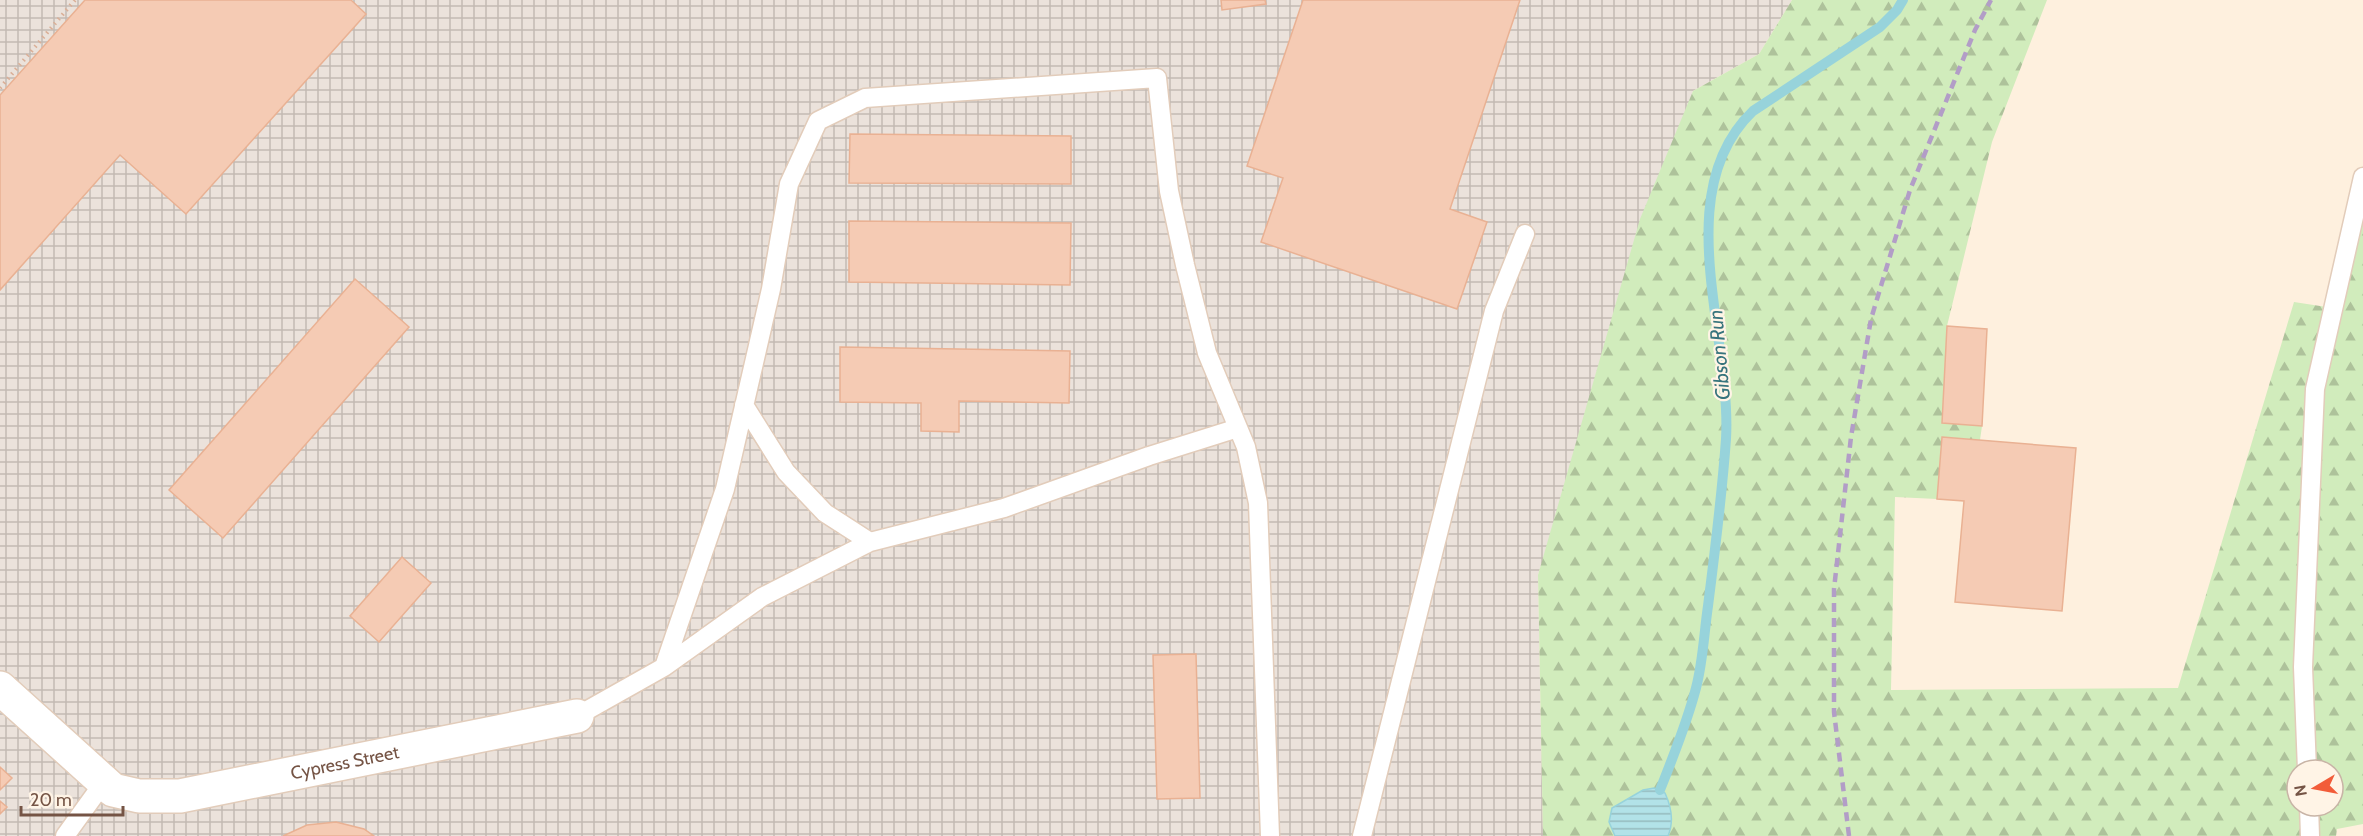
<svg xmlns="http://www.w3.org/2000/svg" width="2363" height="836" font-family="Cabin,sans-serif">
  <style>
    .industrial { fill: url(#industrial-grid) }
    .forest { fill: url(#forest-firs); fill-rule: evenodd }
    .water { fill: url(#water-rules); stroke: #97d3db; stroke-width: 1.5 }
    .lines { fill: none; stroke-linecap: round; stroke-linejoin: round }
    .stream { stroke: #97d3db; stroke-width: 10 }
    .building { fill: #f5cbb4; stroke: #e9b193; stroke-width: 1.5 }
    .service-casing { stroke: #e2ccba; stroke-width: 21 }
    .minor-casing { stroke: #e2ccba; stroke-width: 36 }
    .path { stroke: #daaf97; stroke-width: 4; stroke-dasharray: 1.5 4.5; stroke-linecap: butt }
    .service { stroke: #fff; stroke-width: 18 }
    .minor { stroke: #fff; stroke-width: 33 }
    .rail { stroke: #b29dc7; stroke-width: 4.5; stroke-dasharray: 9 6; stroke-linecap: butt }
    .labels { text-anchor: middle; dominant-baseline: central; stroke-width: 4.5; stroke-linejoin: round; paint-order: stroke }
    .street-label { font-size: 18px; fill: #755445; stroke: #fff4e6 }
    .water-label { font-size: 20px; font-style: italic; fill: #37747d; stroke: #fff4e6 }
  </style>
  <defs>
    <pattern id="industrial-grid" width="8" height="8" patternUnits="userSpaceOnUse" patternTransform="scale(1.5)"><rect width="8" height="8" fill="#ebe2db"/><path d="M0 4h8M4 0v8" fill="none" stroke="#c3bab3"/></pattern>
    <pattern id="forest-firs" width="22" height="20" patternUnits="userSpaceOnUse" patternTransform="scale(1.5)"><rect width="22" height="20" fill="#d1ecbc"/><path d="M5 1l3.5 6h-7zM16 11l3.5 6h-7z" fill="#aec29b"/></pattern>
    <pattern id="water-rules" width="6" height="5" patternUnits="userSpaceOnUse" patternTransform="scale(1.5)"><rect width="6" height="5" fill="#b2e2e8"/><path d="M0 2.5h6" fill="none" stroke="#95babe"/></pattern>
  </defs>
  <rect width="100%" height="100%" fill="#fef0de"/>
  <path class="industrial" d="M0 0H1792L1759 54 1693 91 1538 575 1543 836H0Z"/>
  <path class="forest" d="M1792 0H2047L1992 142 1947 326 1942 423 1982 426 1980 440 1942 437 1937 499 1895 497 1891 690 2178 688 2294 302 2333 308 2363 177V824L2337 829 2336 836H1543L1538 575 1640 219 1693 91 1759 54ZM2297 770H2333V806H2297Z"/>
  <path class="water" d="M1654 788 1665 793C1671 806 1674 822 1668 836H1615L1609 822 1612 808 1643 790Z"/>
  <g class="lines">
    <path class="stream" d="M1660 790C1673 757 1687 723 1696 688 1703 662 1704 633 1708 606 1715 551 1722 495 1726 439 1732 337 1668 192 1753 111L1880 27 1897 10 1903 0"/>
  </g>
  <path class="building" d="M85 0H351L366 14 186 214 120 155 0 290V95Z
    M1221 0H1265L1266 4 1222 10Z
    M1303 0H1520L1450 209 1487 222 1457 309 1261 242 1283 178 1247 166Z
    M850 134 1071 136V184L849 183Z
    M849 221 1071 223 1070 285 849 282Z
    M355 279 409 327 223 538 169 490Z
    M1947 326 1987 329 1982 426 1942 423Z
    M840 347 1070 351 1069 403 959 401V432L921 431V403L840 402Z
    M1942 437 2076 448 2062 611 1955 602 1964 501 1937 499Z
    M402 557 431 583 379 642 350 616Z
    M1196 654 1200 798 1157 799 1153 655Z
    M0 767 12 778 0 790Z
    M0 801 7 807 0 814Z
    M336 822 364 829 374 836H283L307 825Z"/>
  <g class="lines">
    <g class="service-casing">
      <path id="service" d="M744 405 786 472 825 513 870 542
        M664 667 725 489 771 289 789 184 818 121 865 98 1157 78 1169 191 1185 265 1207 353 1246 447 1258 503 1270 836
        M577 716 664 667 762 597 870 542 1004 508 1149 456 1238 428
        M2307 770 2303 667 2315 389 2363 177
        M2309 806 2310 836
        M65 836 104 782
        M1362 836 1494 311 1525 234"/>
    </g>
    <g class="minor-casing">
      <g id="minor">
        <path id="s1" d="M0 688 113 790 139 796H180L577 716"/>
      </g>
    </g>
    <path class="path" d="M0 88 75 0"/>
    <use href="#service" class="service"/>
    <use href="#minor" class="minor"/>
    <path class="rail" d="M1849 836 1834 712V589L1851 437 1871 319 1910 190 1975 30 1991 0"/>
  </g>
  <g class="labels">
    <g class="street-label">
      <text stroke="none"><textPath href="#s1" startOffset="388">Cypress Street</textPath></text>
    </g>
    <g class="water-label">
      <text transform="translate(1719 355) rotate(-95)">Gibson Run</text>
    </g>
  </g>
  <g transform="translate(2315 788) rotate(260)"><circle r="28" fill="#fff4e6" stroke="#c8b4a6" stroke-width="1.5"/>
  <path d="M0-4.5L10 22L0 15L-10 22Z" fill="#f25c39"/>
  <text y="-9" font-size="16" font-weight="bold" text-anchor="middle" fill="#755445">N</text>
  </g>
  <path d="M21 806v9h102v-9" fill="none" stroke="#755445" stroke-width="3"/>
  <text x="30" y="806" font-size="18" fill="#755445" stroke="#fff4e6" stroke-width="4.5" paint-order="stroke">20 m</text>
</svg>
